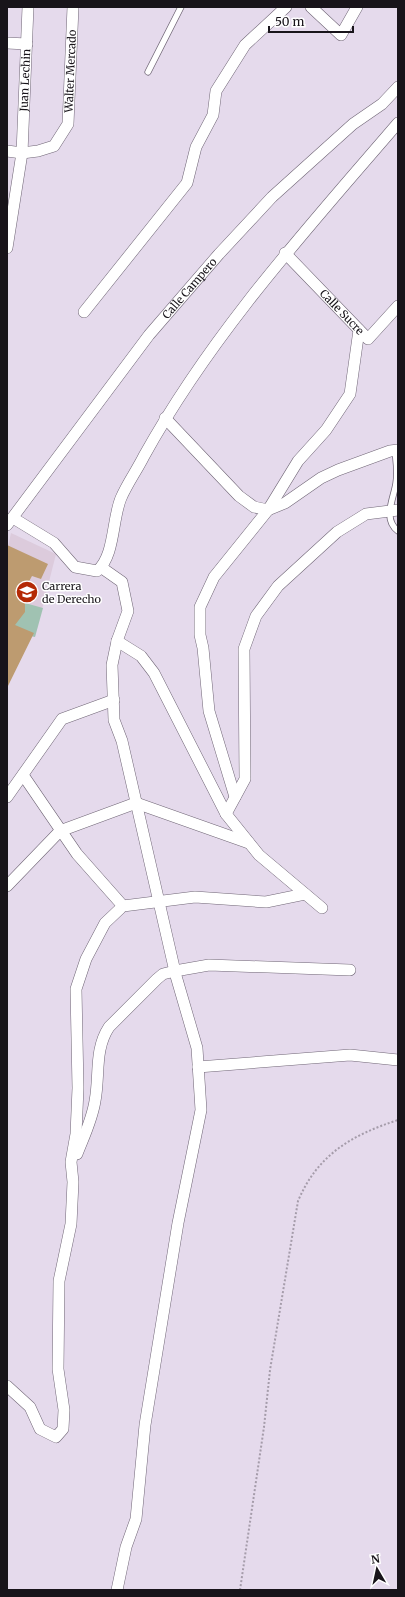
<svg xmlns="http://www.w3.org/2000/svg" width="405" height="1597" font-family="Merriweather,serif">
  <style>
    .education { fill: #dccbdc }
    .green { fill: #a0c2b2 }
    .building { fill: #bd9b70 }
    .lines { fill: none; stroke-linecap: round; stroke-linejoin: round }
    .lane-casing { stroke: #706676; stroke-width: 7 }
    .street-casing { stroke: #706676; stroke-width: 12 }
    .path { stroke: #a59caa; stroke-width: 2; stroke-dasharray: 2 2; stroke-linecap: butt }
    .lane { stroke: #fff; stroke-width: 5.5 }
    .street { stroke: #fff; stroke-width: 11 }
    .labels { text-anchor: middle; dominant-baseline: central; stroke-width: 3; stroke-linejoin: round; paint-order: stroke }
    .street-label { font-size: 11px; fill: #18141a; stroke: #fff }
    .poi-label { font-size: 11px; fill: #18141a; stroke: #fff; text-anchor: start }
  </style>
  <rect width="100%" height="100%" fill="#e5daec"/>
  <path class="education" d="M11 533 56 554 35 637 7 630V551Z"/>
  <path class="green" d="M7 598 43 608 35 637 7 630Z"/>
  <path class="building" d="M7 545 48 564 41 579 32 576 21 596 25 601V612L15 625 34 633 7 688Z"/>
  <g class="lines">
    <g class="lane-casing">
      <path id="lane" d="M148 72 181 7
        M395 450C396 461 398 472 396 483 394 498 382 519 398 531"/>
    </g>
    <g class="street-casing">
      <g id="street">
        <path d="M311 7 341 35 357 7"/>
        <path d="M7 43 27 44"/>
        <path id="s1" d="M7 151 22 153 38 151 54 146 68 124 73 7"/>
        <path id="s2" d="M7 248 22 153 28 7"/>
        <path id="s3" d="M285 253 368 339 398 306"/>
        <path d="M84 312 187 183 196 147 213 115 216 91 245 45 286 7"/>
        <path d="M165 418 239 496 254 507 268 510 285 503 321 478 338 470 390 451 398 450"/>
        <path d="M13 518 54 543 75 567 97 571C115 556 112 519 121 498 127 484 137 470 144 456 212 333 307 229 398 123"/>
        <path id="s4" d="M7 525 149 335 219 254 272 197 353 124 382 104 398 87"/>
        <path d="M102 568 122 582 128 611 117 641 112 665 114 720 122 741 176 976 197 1048 201 1110 178 1223 145 1425 136 1519 126 1547 117 1590"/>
        <path d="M117 641 141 656 154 673 226 814 259 855 322 908"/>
        <path d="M23 775 77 854 123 906"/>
        <path d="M7 797 62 719 114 700"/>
        <path d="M235 797 209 711 203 648 200 635V607L214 577 268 510 298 461 326 430 350 394 359 330"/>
        <path d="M226 814 245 779 244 649 256 616 278 586 337 532 366 514 398 510"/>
        <path d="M7 886 60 831 136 803 249 843"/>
        <path d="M198 1067 350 1055 398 1060"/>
        <path d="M77 1154C84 1136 92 1120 95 1101 100 1075 94 1050 109 1027L157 979 163 974 175 971 209 965 350 970"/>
        <path d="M7 1386 30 1407 40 1429 56 1437 63 1429 64 1410 58 1369 59 1281 71 1224 73 1182 71 1162 76 1134 78 1088 76 989 86 959 105 923 123 906 195 897 266 902 305 894"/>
      </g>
    </g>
    <path class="path" d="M240 1590 264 1427 270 1370 298 1201C318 1154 352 1135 398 1120"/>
    <use href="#lane" class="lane"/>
    <use href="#street" class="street"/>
  </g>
  <defs>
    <g id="university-disc" transform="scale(1.15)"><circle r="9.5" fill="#b42905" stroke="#fff"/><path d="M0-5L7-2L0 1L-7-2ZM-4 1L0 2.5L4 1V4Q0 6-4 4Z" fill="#fff"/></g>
  </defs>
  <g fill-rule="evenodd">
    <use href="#university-disc" x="27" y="592"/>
  </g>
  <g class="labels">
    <g class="street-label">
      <text stroke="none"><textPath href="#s1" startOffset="127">Walter Mercado</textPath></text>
      <text stroke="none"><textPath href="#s2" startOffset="169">Juan Lechin</textPath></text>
      <text stroke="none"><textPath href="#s4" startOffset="299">Calle Campero</textPath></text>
      <text stroke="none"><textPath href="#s3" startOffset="82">Calle Sucre</textPath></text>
    </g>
    <g class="poi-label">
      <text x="42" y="586">Carrera<tspan x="42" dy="13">de Derecho</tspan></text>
    </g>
  </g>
  <rect width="405" height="1597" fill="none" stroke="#18141a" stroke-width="16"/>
  <g transform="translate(377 1569) rotate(351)" stroke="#ffffff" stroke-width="3" paint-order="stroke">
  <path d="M0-3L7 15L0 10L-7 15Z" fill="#18141a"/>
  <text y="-6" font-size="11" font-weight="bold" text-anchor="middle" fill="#18141a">N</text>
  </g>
  <path d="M269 26v6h84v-6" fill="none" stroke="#18141a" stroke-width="2"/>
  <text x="275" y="26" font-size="12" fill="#18141a" stroke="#ffffff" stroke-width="3" paint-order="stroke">50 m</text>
</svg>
